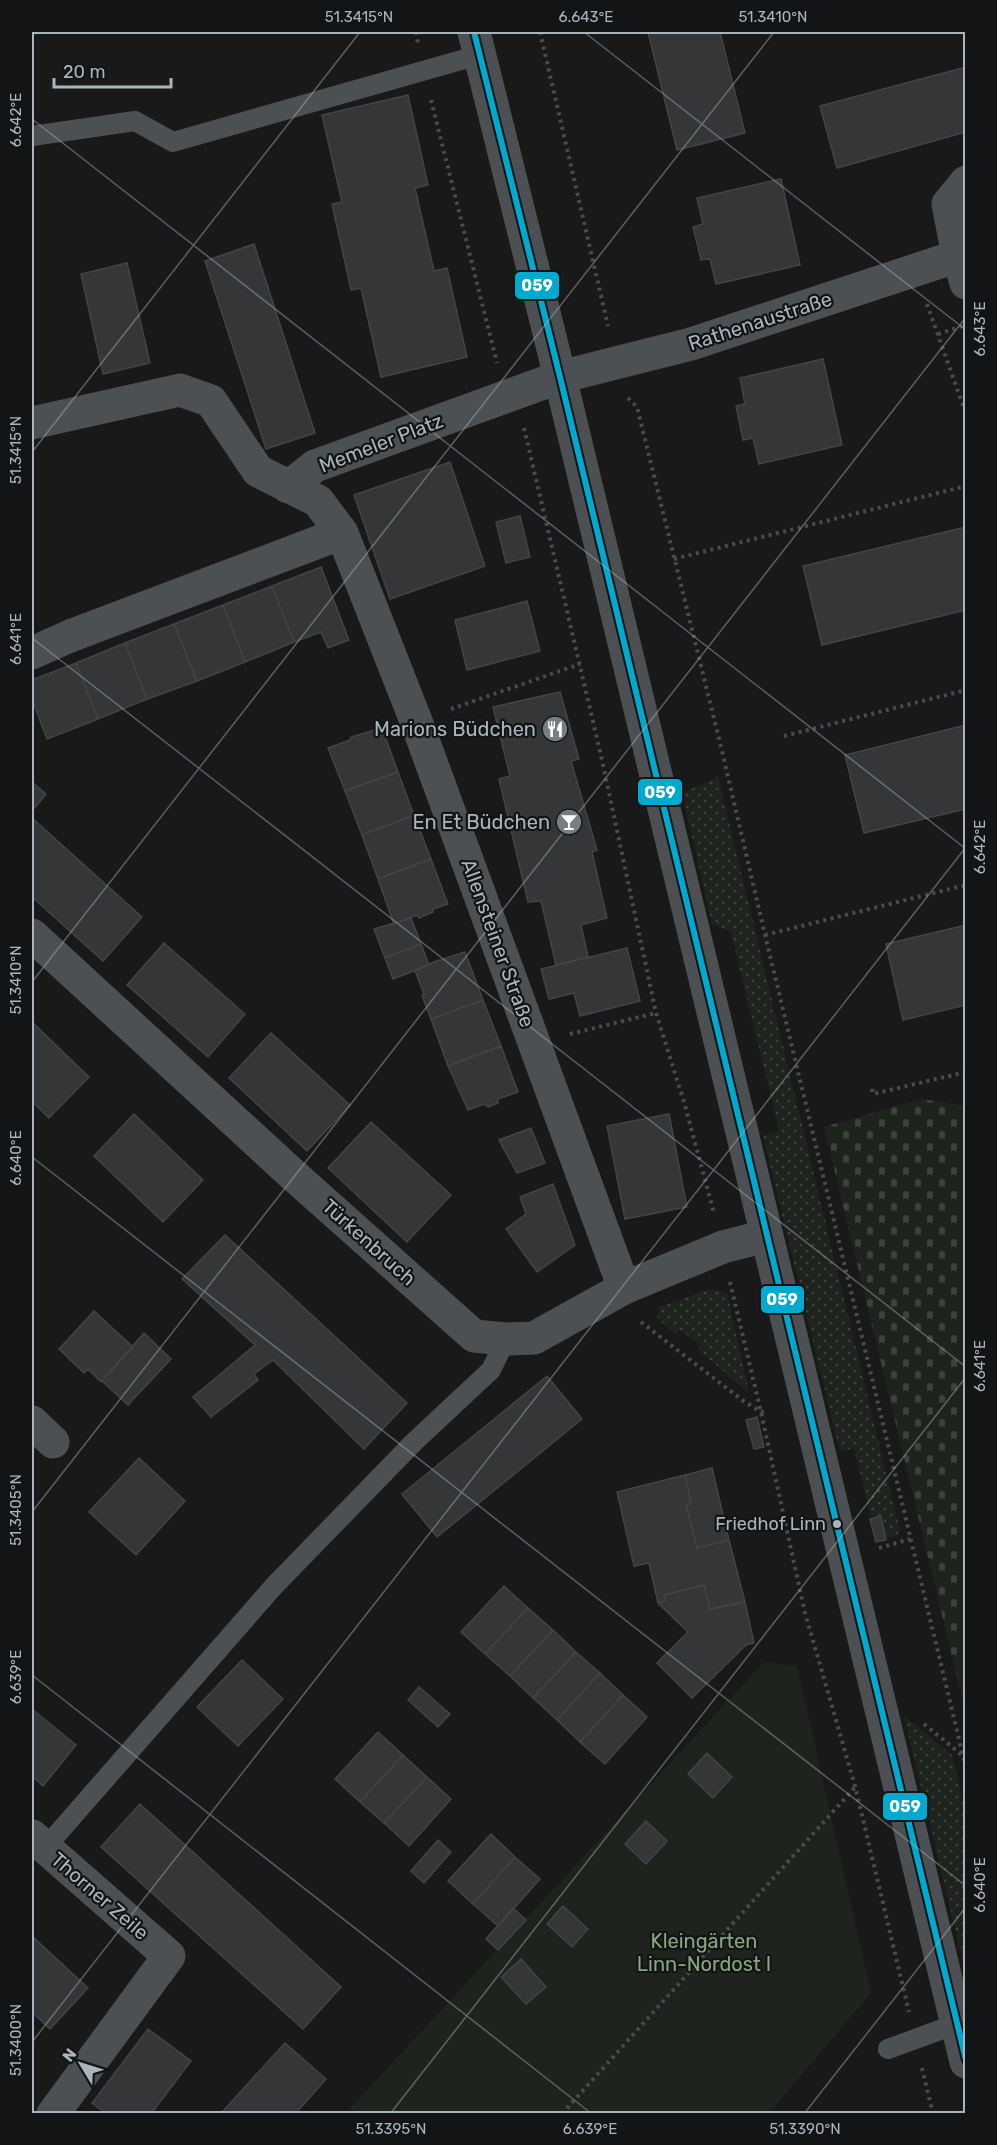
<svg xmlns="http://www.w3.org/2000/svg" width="997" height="2145" font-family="Rubik,sans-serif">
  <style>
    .grass { fill: url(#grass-dots) }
    .cemetery { fill: url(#cemetery-stones) }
    .garden { fill: #1e241d }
    .building { fill: #353638; stroke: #424446; stroke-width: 1.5 }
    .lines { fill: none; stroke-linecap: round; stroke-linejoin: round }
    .path { stroke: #494c4e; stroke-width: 4; stroke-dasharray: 3 4.5; stroke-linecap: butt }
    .service { stroke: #4d5053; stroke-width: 20 }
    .minor { stroke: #4d5053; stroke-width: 33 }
    .tertiary { stroke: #4d5053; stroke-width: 33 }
    .bus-1-casing { stroke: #131416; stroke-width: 10 }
    .bus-1 { stroke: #00a9ce; stroke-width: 6 }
    .ticks { fill: none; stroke: #a9b5bc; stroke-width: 1.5; stroke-opacity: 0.45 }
    .bus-dot { fill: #a9b5bc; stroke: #131416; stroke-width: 2 }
    .labels { text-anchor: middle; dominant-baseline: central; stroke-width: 4.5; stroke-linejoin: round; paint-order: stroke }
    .bus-label { font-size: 18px; fill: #a9b5bc; stroke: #131416; text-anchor: end }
    .street-label { font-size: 20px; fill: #a9b5bc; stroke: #131416 }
    .poi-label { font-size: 20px; fill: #a9b5bc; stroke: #131416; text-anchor: end }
    .park-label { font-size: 20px; fill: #89a87e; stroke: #131416 }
    .line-badge { stroke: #131416; stroke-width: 2 }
    .badge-label { font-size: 16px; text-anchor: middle; font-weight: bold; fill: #fff }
    .neatline { fill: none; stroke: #a9b5bc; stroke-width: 2 }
    .ticks-label { font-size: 15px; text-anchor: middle; fill: #a9b5bc }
  </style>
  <defs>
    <pattern id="grass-dots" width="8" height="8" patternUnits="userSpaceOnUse" patternTransform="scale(1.5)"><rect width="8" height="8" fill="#1e241d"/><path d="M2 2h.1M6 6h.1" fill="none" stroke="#3c423c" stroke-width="1.8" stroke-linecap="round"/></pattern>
    <pattern id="cemetery-stones" width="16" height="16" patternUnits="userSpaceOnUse" patternTransform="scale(1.5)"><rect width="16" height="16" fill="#1e241d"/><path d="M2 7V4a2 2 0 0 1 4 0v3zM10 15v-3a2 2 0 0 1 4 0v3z" fill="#3c423c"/></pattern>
  </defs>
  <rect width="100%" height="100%" fill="#19191a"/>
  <path class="grass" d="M718 777 900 1531 897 1536 887 1538 882 1516 871 1517 854 1448 840 1452 763 1136 779 1130 731 932 712 924 682 793Z
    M709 1289 727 1293 749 1393 698 1350 701 1345 680 1330 676 1334 657 1318 659 1307Z
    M904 1716 952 1755 965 1809V1970Z"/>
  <path class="cemetery" d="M922 1099 965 1106V1710L824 1127Z"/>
  <path class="garden" d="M764 1662 797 1666 871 1993 769 2113 345 2114Z"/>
  <path class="building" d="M648 32H720L745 133 677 150Z
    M966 67V132L837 168 820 106Z
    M408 95 428 185 415 188 434 271 447 268 467 357 381 377 361 288 351 290 332 204 342 202 322 115Z
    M781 179 800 265 716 284 710 259 701 260 693 227 703 224 697 198Z
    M254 244 315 433 266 449 205 261Z
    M127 263 150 363 103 374 81 274Z
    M823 359 842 445 759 464 753 438 743 440 736 406 745 404 740 378Z
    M450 462 485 566 390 599 354 495Z
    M520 516 530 557 506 563 496 522Z
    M966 527V610L822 645 803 566Z
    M321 567 349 640 328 648 321 632 294 642 272 586Z
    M272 586 294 642 245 662 223 605Z
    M527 601 540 651 467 670 455 620Z
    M223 605 245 662 197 681 174 624Z
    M174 624 197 681 147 699 125 643Z
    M125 643 147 699 98 719 76 663Z
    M76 663 98 719 47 739 32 699V680Z
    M560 692 579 759 571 761 597 850 592 852 607 918 581 925 588 957 556 965 541 901 528 902 499 779 510 776 493 707Z
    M966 725V809L864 833 845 755Z
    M382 728 398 772 345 791 328 748 350 740 351 737Z
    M398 772 414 815 362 835 345 791Z
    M32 782 46 794 32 811Z
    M414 815 431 859 378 879 362 835Z
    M32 818 142 917 103 961 32 897Z
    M431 859 448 904 433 909V912L419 918 417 915 394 924 378 879Z
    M411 918 421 944 385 958 374 929Z
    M966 925V1005L903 1020 886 944Z
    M164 943 245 1014 208 1057 127 985Z
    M421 944 429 965 393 979 385 958Z
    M627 948 640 1001 580 1016 574 993 549 999 541 969Z
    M465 952 483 1000 431 1019 422 996 424 994 415 971 434 962Z
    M483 1000 501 1046 448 1066 431 1019Z
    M32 1022 89 1077 49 1118 32 1101Z
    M271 1033 350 1105 307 1151 229 1078Z
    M501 1046 518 1092 498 1099V1103L488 1107 484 1104 468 1110 448 1066Z
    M134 1114 203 1180 163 1222 94 1156Z
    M669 1114 687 1207 625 1219 607 1126Z
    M371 1122 451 1195 407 1242 328 1168Z
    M531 1128 545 1163 517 1173 499 1140Z
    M553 1184 575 1245 537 1272 506 1229 526 1214 520 1197Z
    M225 1235 407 1403 364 1449 273 1360 254 1374 258 1380 211 1417 193 1397 255 1345 182 1279Z
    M94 1311 133 1347 101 1382 88 1369 84 1373 59 1349Z
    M144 1333 171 1359 128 1405 102 1381Z
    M547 1376 582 1419 437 1537 402 1494Z
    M757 1417 764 1447 754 1449 746 1420Z
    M139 1458 185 1501 136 1555 89 1512Z
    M712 1468 729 1540 697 1548 686 1505 691 1504 685 1475Z
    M685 1475 691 1504 686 1505 697 1548 729 1540 745 1602 710 1609 704 1585 664 1595 665 1601 658 1603 649 1563 634 1566 617 1492Z
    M881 1516 886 1540 876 1542 870 1519Z
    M704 1585 710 1609 745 1602 754 1643 746 1645 692 1698 657 1663 688 1632 658 1603 665 1601 664 1595Z
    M504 1586 528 1608 485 1654 461 1632Z
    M528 1608 553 1630 510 1676 485 1654Z
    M553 1630 576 1652 533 1698 510 1676Z
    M576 1652 600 1673 557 1720 533 1698Z
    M242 1660 283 1699 238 1746 197 1707Z
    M600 1673 623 1695 580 1742 557 1720Z
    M419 1687 450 1714 438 1727 408 1700Z
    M623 1695 647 1717 605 1764 580 1742Z
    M32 1709 76 1745 43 1786 32 1776Z
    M378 1732 403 1755 360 1802 335 1779Z
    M707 1753 732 1777 713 1798 688 1774Z
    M403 1755 427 1777 384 1823 360 1802Z
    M427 1777 451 1799 409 1846 384 1823Z
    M140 1804 341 1987 303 2029 101 1847Z
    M646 1821 667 1841 646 1864 625 1844Z
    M491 1834 515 1857 473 1904 448 1881Z
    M438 1840 451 1852 424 1883 411 1871Z
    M515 1857 540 1879 498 1926 473 1904Z
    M563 1906 588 1929 572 1947 547 1924Z
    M513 1908 526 1920 498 1950 486 1939Z
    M32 1936 88 1988 50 2029 32 2012Z
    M521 1959 546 1987 526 2004 501 1977Z
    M148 2029 191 2061 151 2114H107L92 2103Z
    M285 2043 326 2079 295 2114H226L223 2111Z"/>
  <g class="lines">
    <path class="path" d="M416 32 418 43
      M540 32 608 326
      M431 100 497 363
      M927 304 966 414
      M938 334 966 325
      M628 398 637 407 722 751 765 935 966 1768
      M524 428 602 760 656 1013 684 1102 714 1213
      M674 559 966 486
      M451 709 580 664
      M784 736 966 690
      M765 935 966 885
      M570 1034 656 1013
      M872 1089 873 1094 966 1072
      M730 1282 761 1412 805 1613 855 1786 909 2012
      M641 1322 742 1400 761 1412 767 1411
      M879 1548 910 1539
      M924 1724 962 1755
      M922 2068 933 2114
      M562 2114 856 1786"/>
    <path class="service" d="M32 136 135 121 173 142 479 55
      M45 1848 274 1586 414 1442 491 1370 506 1339
      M888 2049 956 2024"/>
    <path class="minor" d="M966 182 948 204 958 256 966 283
      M32 423 180 390 211 401 258 471 318 501 342 533 416 721 624 1288
      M288 487 315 466 560 377 691 344 958 256
      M32 653 70 636 342 533
      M32 935 291 1173 474 1336 506 1339 534 1338 624 1288 723 1247 766 1236
      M32 1422 53 1442
      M32 1836 169 1956 53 2114"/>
    <path class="tertiary" d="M474 32 560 377 966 2062"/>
    <g class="bus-1-casing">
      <path id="bus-1" d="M474 32 560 377 966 2060"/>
    </g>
    <use href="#bus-1" class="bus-1"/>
  </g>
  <path class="ticks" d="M584 32 966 330M32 119 966 849M32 452 360 32M32 638 966 1367M32 982 774 32M32 1157 966 1886M32 1512 966 317M32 1675 592 2114M32 2042 966 847M390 2114 966 1377M804 2114 966 1907"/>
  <defs>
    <g id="restaurant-disc" transform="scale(1.35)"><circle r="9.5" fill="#777e83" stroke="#131416"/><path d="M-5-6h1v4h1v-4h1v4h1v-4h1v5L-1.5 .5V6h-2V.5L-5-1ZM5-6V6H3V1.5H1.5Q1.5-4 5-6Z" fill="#fff"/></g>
    <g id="bar-disc" transform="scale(1.35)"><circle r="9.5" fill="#777e83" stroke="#131416"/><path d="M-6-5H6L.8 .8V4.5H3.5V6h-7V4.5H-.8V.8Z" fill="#fff"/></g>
  </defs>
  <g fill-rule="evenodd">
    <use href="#restaurant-disc" x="555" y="729"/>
    <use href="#bar-disc" x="569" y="822"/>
  </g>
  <circle class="bus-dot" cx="837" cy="1524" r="5"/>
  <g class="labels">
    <g class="bus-label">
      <text x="826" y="1524">Friedhof Linn</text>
    </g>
    <g class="street-label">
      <text transform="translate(760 321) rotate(-18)">Rathenaustraße</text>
      <text transform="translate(381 443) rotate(-21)">Memeler Platz</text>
      <text transform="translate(498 943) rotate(70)">Allensteiner Straße</text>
      <text transform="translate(369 1242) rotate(42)">Türkenbruch</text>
      <text transform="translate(100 1896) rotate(41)">Thorner Zeile</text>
    </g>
    <g class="poi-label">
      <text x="536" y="729">Marions Büdchen</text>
      <text x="550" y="822">En Et Büdchen</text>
    </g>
    <g class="park-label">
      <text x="704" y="1941">Kleingärten<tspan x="704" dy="23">Linn-Nordost I</tspan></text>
    </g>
  </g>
  <g class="line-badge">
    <rect x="514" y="271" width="46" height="29" rx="6" fill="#00a9ce"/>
    <rect x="637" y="778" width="46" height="28" rx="6" fill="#00a9ce"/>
    <rect x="760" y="1285" width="45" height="29" rx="6" fill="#00a9ce"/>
    <rect x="882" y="1792" width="46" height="29" rx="6" fill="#00a9ce"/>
  </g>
  <g class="badge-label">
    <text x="537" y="291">059</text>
    <text x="660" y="798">059</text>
    <text x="782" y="1305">059</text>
    <text x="905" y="1812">059</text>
  </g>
  <rect width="997" height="2145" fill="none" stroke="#131416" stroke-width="66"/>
  <g transform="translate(81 2064) rotate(308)" stroke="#131416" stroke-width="4.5" paint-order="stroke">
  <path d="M0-4.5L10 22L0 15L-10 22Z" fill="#a9b5bc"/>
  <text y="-9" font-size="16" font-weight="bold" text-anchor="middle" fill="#a9b5bc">N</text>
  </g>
  <path d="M54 78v9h117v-9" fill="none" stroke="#a9b5bc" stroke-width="3"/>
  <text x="63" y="78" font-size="18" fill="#a9b5bc" stroke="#131416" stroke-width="4.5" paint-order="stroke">20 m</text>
  <rect x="33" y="33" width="931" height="2079" class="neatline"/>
  <g class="ticks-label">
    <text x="359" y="22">51.3415°N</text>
    <text x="586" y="22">6.643°E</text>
    <text x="773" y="22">51.3410°N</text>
    <text transform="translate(16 120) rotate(-90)" y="5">6.642°E</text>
    <text transform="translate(980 329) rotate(-90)" y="5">6.643°E</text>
    <text transform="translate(16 450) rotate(-90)" y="5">51.3415°N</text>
    <text transform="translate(16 639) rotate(-90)" y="5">6.641°E</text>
    <text transform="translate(980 847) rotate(-90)" y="5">6.642°E</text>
    <text transform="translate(16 980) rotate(-90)" y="5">51.3410°N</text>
    <text transform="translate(16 1158) rotate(-90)" y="5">6.640°E</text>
    <text transform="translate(980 1366) rotate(-90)" y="5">6.641°E</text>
    <text transform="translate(16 1510) rotate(-90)" y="5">51.3405°N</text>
    <text transform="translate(16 1677) rotate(-90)" y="5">6.639°E</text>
    <text transform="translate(980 1885) rotate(-90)" y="5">6.640°E</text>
    <text transform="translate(16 2040) rotate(-90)" y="5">51.3400°N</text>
    <text x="391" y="2134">51.3395°N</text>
    <text x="590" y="2134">6.639°E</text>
    <text x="805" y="2134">51.3390°N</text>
  </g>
</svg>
